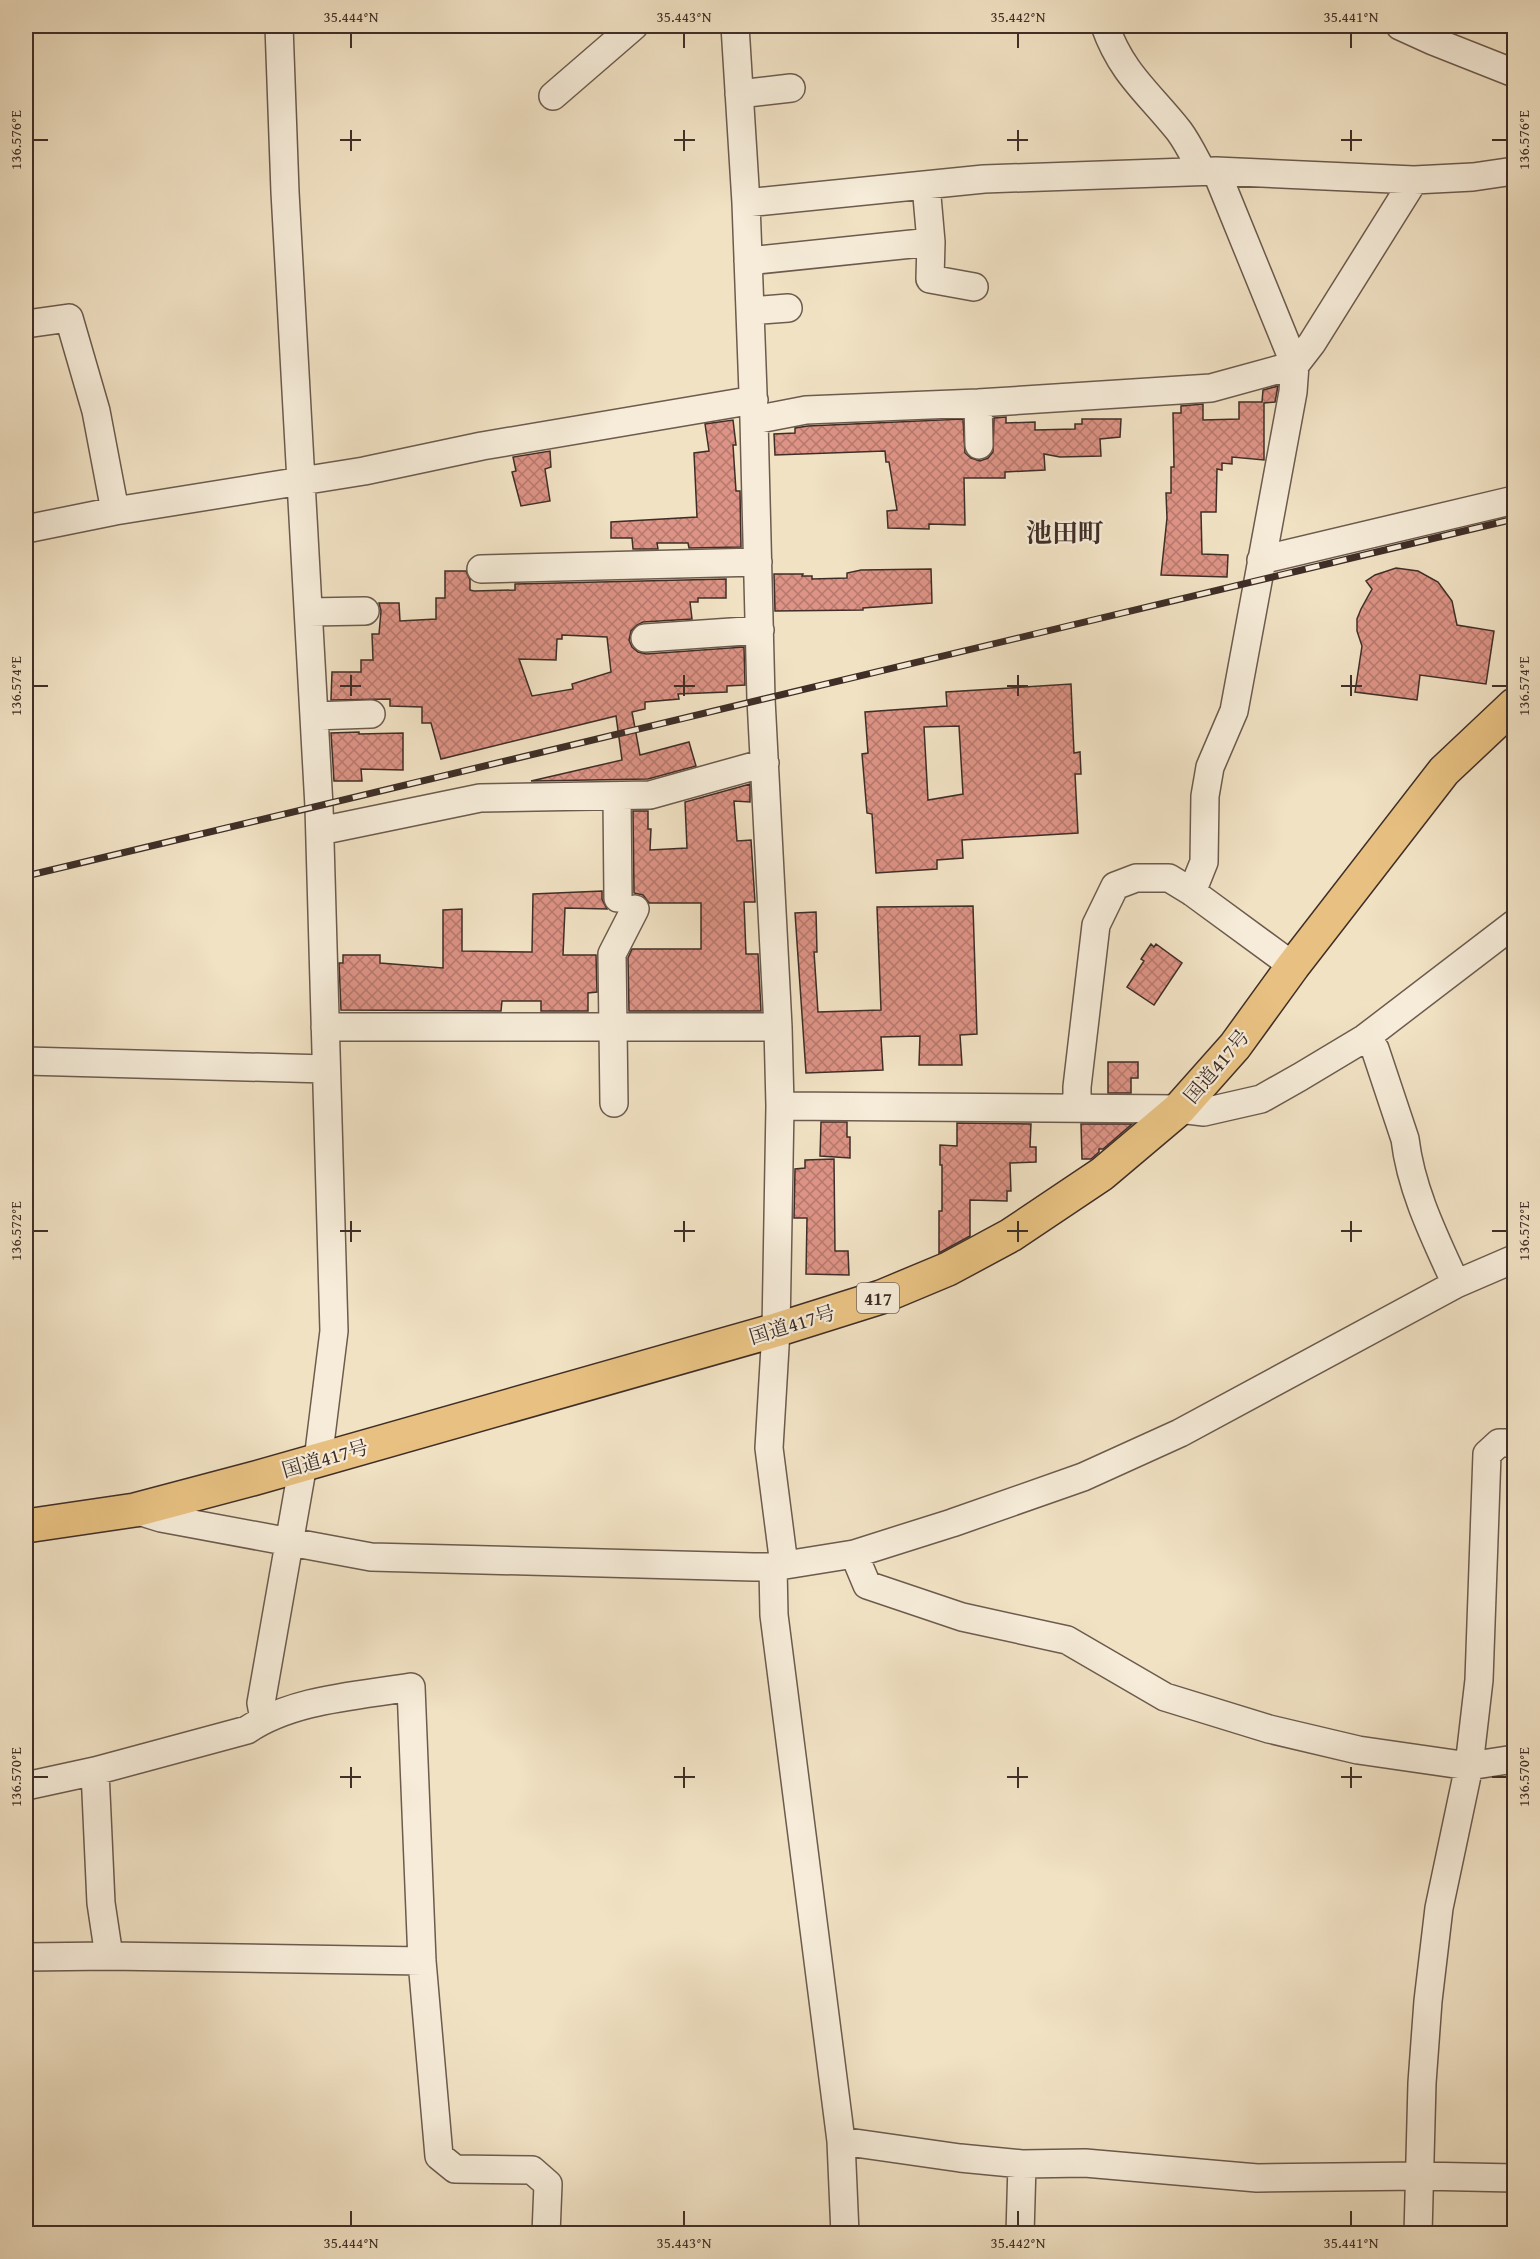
<svg xmlns="http://www.w3.org/2000/svg" width="1540" height="2259" font-family="'Gentium Book Plus','Noto Serif JP',serif">
  <style>
    .building { fill: url(#building-cross-hatch); stroke: #3f2e27; stroke-width: 1.5; fill-rule: evenodd }
    .lines { fill: none; stroke-linecap: round; stroke-linejoin: round }
    .minor-casing { stroke: #6c5b4e; stroke-width: 30 }
    .highway-casing { stroke: #3f2e27; stroke-width: 36 }
    .minor { stroke: #f6ecd9; stroke-width: 27 }
    .highway { stroke: #e8c182; stroke-width: 33 }
    .rail-casing { stroke: #3f2e27; stroke-width: 7 }
    .rail { stroke: #f6ecd9; stroke-width: 4.5; stroke-dasharray: 14; stroke-linecap: butt }
    .ticks { fill: none; stroke: #3f2e27; stroke-width: 2 }
    .labels { text-anchor: middle; dominant-baseline: central; stroke-width: 4.5; stroke-linejoin: round; paint-order: stroke }
    .shield { fill: #f6ecd9; stroke: #76675c; stroke-width: 1.5 }
    .shield-label { font-size: 18px; font-weight: bold; fill: #3f2e27 }
    .street-label { font-size: 20px; fill: #3f2e27; stroke: #f6ecd9 }
    .district-label { font-size: 26px; font-weight: bold; fill: #3f2e27; stroke: #f6ecd9 }
    .neatline { fill: none; stroke: #3f2e27; stroke-width: 2 }
    .ticks-label { font-size: 15px; text-anchor: middle; fill: #3f2e27 }
  </style>
  <defs>
    <pattern id="building-cross-hatch" width="8" height="8" patternUnits="userSpaceOnUse" patternTransform="scale(1.5)"><rect width="8" height="8" fill="#dd9385"/><path d="M0 0l8 8M0 8l8-8" fill="none" stroke="#b5786d"/></pattern>
  </defs>
  <rect width="100%" height="100%" fill="#f1e2c4"/>
  <filter id="stains"><feTurbulence type="fractalNoise" baseFrequency=".00333" numOctaves="4"/><feColorMatrix values="0 0 0 0 .2 0 0 0 0 .09 0 0 0 0 .02 0 0 0 .5 -.17"/></filter>
  <radialGradient id="worn" r=".72"><stop offset=".6" stop-color="#630" stop-opacity="0"/><stop offset="1" stop-color="#630" stop-opacity=".3"/></radialGradient>
  <path class="building" d="M1278 386 1275 402 1264 403V460L1232 457V464L1222 463V470L1217 469 1216 512H1201L1202 554 1228 555 1227 577 1161 575 1167 518 1166 493H1171V467H1174L1173 413H1181V406L1203 404V420L1239 419V402H1262L1263 390Z
    M1006 417V423L1035 422V430L1075 429V424H1082V419H1121L1120 437 1100 439 1101 456 1060 457 1044 454 1045 470 1005 472V478H964L965 525 929 524V529L888 528 887 511 897 510 889 462H886L885 451 775 455 774 434 795 433V428L808 426 963 419 965 453 971 458 980 461 988 458 993 452 994 418Z
    M733 420 736 445H733L736 491H740L741 547 689 548 688 543H657L658 549H633L632 538H611V522L697 517 694 453 709 451 705 424Z
    M550 451 551 467 545 469 550 501 521 506 512 472 516 471 513 457Z
    M1396 568 1418 571 1438 582 1452 601 1457 625 1494 631 1486 684 1420 675 1417 700 1355 692 1362 646 1357 631V619L1361 609 1372 589 1366 581 1375 575Z
    M931 569 932 603 863 608V610L775 611 774 574H803L802 576H812V579L847 578V573L861 570Z
    M445 571H466L470 580V590L474 591 515 590V584L726 579V598H698V602H690L692 619 643 622 637 625 631 631 629 640 632 647 638 652 646 654 744 647 745 685 727 686V692L678 694 679 699 645 702V709L632 712 640 755 689 742 696 766 648 779 531 781 622 760 616 716 441 759 431 723H422V707L390 706V699L331 700 332 672H361V660H373L372 634H379L381 611 379 603H399L400 621 436 619V598H445ZM562 635 607 637 611 672 572 684 573 689 532 696 519 659 556 660 557 639H562Z
    M1071 684 1074 753 1080 752 1081 774H1075L1078 833 962 840 963 858 937 860V869L876 873 872 814 867 813 862 754 868 753 865 712 947 706 946 692ZM959 726 963 794 928 800 924 727Z
    M359 732V734L403 733V770L361 769 362 781H334L331 733Z
    M750 784V802L734 801 737 841 751 840 755 902H744L746 954H758L761 1011H629L628 958 632 949H701V903H649L643 895 634 893 633 811H648V829H651L650 850 687 848 685 802Z
    M602 891V899L607 909 565 908 563 955H596L597 992 588 993V1011H541V1001H502L501 1011 341 1010 339 963H343V955H380V963L443 968V910L462 909V951L532 952 533 894Z
    M973 906 977 1034 960 1035 962 1065H919L920 1036 881 1037 883 1070 806 1073 795 913 816 912 817 952H814L818 1012 881 1010 877 907Z
    M1151 944 1154 947 1156 944 1182 963 1154 1005 1127 987 1144 961 1141 959Z
    M1108 1062H1138V1078H1131V1093H1108Z
    M821 1122H847V1137H850V1158L820 1156Z
    M957 1123 1031 1124 1030 1147H1036V1162L1010 1163 1011 1191H1007V1201L970 1200V1236L939 1253V1211H942V1165H940V1145L957 1146Z
    M1081 1124H1132L1103 1149H1099V1152L1091 1159H1082Z
    M834 1159 835 1251H848L849 1275 806 1274 807 1218H794L795 1169 805 1168V1160Z"/>
  <g class="lines">
    <g class="minor-casing">
      <path id="minor" d="M279 26 285 192 319 807 334 1331 318 1460
        M735 26 746 203 754 420 761 699 778 1027 780 1106 776 1330 769 1448 784 1565
        M1105 26C1122 74 1149 93 1179 131 1188 143 1195 158 1202 171
        M1400 26 1433 41 1514 73
        M739 94 791 88
        M553 96 634 26
        M926 185 931 242
        M746 203 984 179 1216 171 1414 180 1473 177 1514 171
        M748 261 931 242 930 279 974 287
        M750 311 788 308
        M26 324 69 318 96 411 115 511
        M978 403 979 445
        M754 420 806 410 978 403 1211 388 1295 365 1312 343 1414 180
        M26 529 115 511 364 471 482 446 754 400
        M1261 560 1514 500
        M481 569 758 562
        M309 612 365 611
        M645 638 760 630
        M314 716 371 714
        M617 796 618 898
        M320 831 480 798 650 795 765 763
        M1192 892 1204 862 1205 796 1210 767 1234 711 1293 392 1295 365 1216 171
        M325 1027H778
        M1365 1038 1375 1049 1405 1139C1411 1190 1435 1238 1456 1284
        M26 1061 326 1069
        M614 1103 612 954 635 909
        M780 1106 1179 1109 1204 1112 1261 1099 1300 1077 1365 1038 1514 924
        M1077 1107V1087L1096 925 1115 886 1136 878H1169L1192 892 1293 966
        M135 1510 161 1518 371 1557 754 1567H773L854 1554 952 1523 1083 1477 1180 1433 1456 1284 1514 1259
        M854 1554 867 1585 962 1617 1067 1640 1165 1697 1269 1729 1358 1750 1469 1766 1514 1759
        M773 1567 774 1615 841 2141 845 2234
        M264 1719 261 1703 303 1464
        M95 1771 101 1903 109 1956
        M26 1786 95 1771 247 1730C293 1699 357 1696 411 1687L422 1961 439 2156 455 2169 532 2170 548 2184 546 2234
        M26 1957 109 1956 422 1961
        M841 2141 960 2158 1022 2164 1085 2163 1257 2178 1420 2176 1514 2178
        M1020 2234 1022 2164
        M1418 2234 1422 2083 1428 2001 1439 1908 1469 1766 1479 1680 1487 1454 1499 1443H1514"/>
    </g>
    <g class="highway-casing">
      <path id="highway" d="M26 1526 135 1510 252 1479 776 1330 881 1297 948 1269 1011 1235 1102 1174 1179 1109 1235 1046 1293 966 1444 771 1514 705"/>
    </g>
    <use href="#minor" class="minor"/>
    <use href="#highway" class="highway"/>
    <g class="rail-casing">
      <path id="rail" d="M26 876 1514 519"/>
    </g>
    <use href="#rail" class="rail"/>
  </g>
  <path class="ticks" d="M351 33V48M684 33V48M1018 33V48M1351 33V48M351 130V151M684 130V151M1018 130V151M1351 130V151M33 140H48M340 140H361M674 140H695M1007 140H1028M1341 140H1362M1492 140H1507M351 675V696M684 675V696M1018 675V696M1351 675V696M33 686H48M340 686H361M674 686H695M1007 686H1028M1341 686H1362M1492 686H1507M351 1221V1242M684 1221V1242M1018 1221V1242M1351 1221V1242M33 1231H48M340 1231H361M674 1231H695M1007 1231H1028M1341 1231H1362M1492 1231H1507M351 1767V1788M684 1767V1788M1018 1767V1788M1351 1767V1788M33 1777H48M340 1777H361M674 1777H695M1007 1777H1028M1341 1777H1362M1492 1777H1507M351 2211V2226M684 2211V2226M1018 2211V2226M1351 2211V2226"/>
  <g class="labels">
    <rect class="shield" x="857" y="1283" width="42" height="30" rx="4.5"/>
    <g class="shield-label">
      <text x="878" y="1298">417</text>
    </g>
    <g class="street-label">
      <text transform="translate(1216 1066) rotate(-50)">国道417号</text>
      <text transform="translate(792 1324) rotate(-17)">国道417号</text>
      <text transform="translate(325 1458) rotate(-16)">国道417号</text>
    </g>
    <g class="district-label">
      <text x="1065" y="532">池田町</text>
    </g>
  </g>
  <rect width="1540" height="2259" fill="none" stroke="#f1e2c4" stroke-width="66"/>
  <rect x="33" y="33" width="1474" height="2193" class="neatline"/>
  <g class="ticks-label">
    <text x="351" y="22">35.444°N</text>
    <text x="684" y="22">35.443°N</text>
    <text x="1018" y="22">35.442°N</text>
    <text x="1351" y="22">35.441°N</text>
    <text transform="translate(1524 140) rotate(-90)" y="5">136.576°E</text>
    <text transform="translate(16 140) rotate(-90)" y="5">136.576°E</text>
    <text transform="translate(1524 686) rotate(-90)" y="5">136.574°E</text>
    <text transform="translate(16 686) rotate(-90)" y="5">136.574°E</text>
    <text transform="translate(1524 1231) rotate(-90)" y="5">136.572°E</text>
    <text transform="translate(16 1231) rotate(-90)" y="5">136.572°E</text>
    <text transform="translate(1524 1777) rotate(-90)" y="5">136.570°E</text>
    <text transform="translate(16 1777) rotate(-90)" y="5">136.570°E</text>
    <text x="351" y="2248">35.444°N</text>
    <text x="684" y="2248">35.443°N</text>
    <text x="1018" y="2248">35.442°N</text>
    <text x="1351" y="2248">35.441°N</text>
  </g>
  <rect width="100%" height="100%" filter="url(#stains)"/>
  <rect width="100%" height="100%" fill="url(#worn)"/>
</svg>
